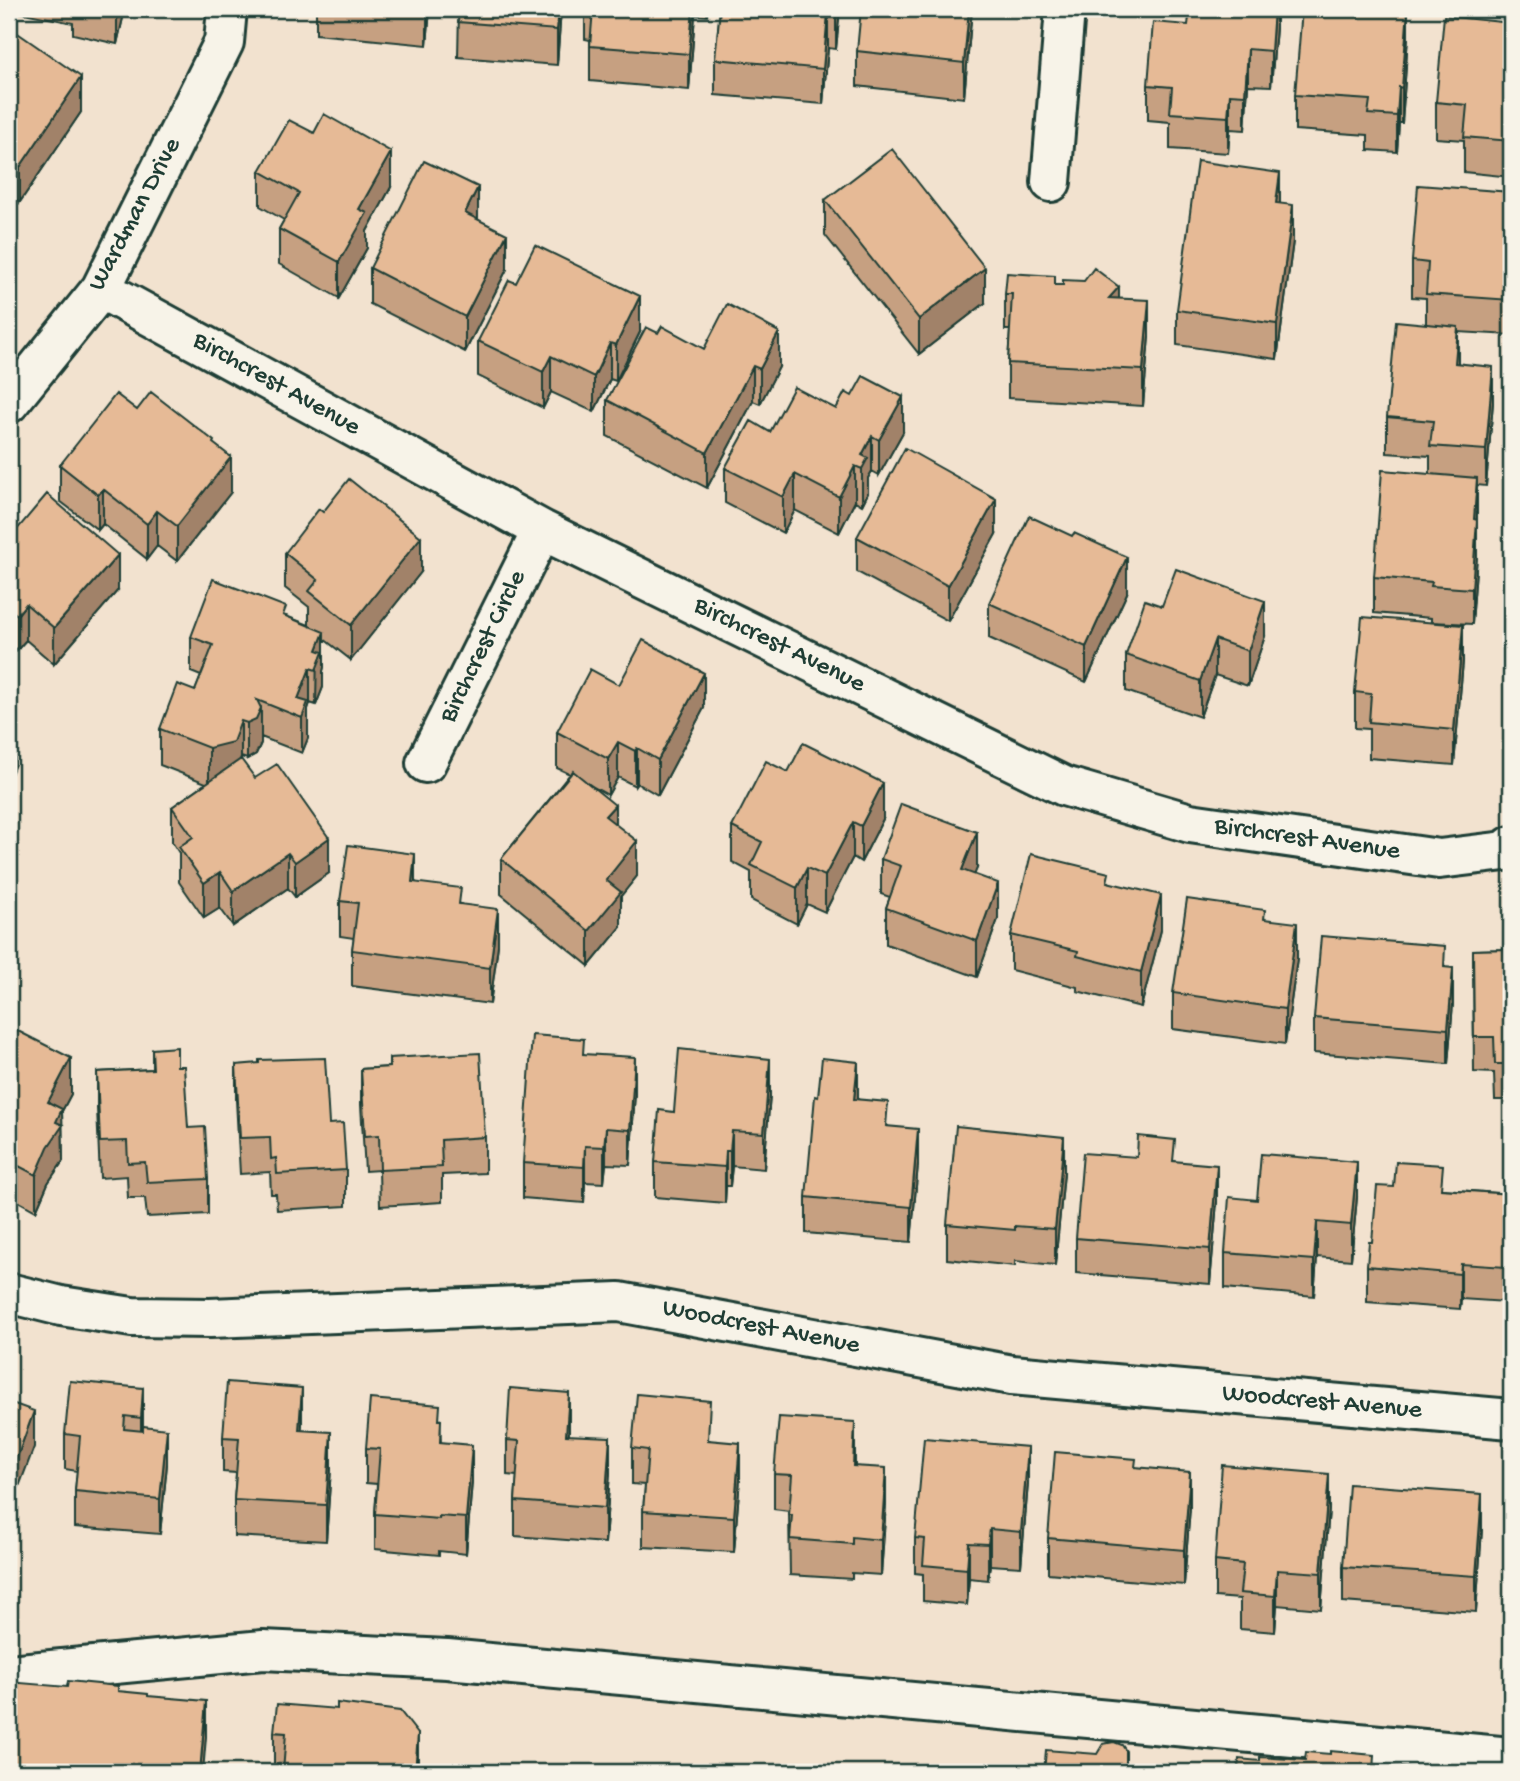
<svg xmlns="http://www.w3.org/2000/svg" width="1520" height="1781" font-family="'Gochi Hand',sans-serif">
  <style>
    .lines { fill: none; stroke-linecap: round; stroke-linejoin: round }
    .street-casing { stroke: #1f3d34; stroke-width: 44 }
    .street { stroke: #f7f3e8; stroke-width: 38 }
    .wall { fill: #c6a081; stroke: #1f3d34; stroke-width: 2 }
    .shaded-wall { fill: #a18269; stroke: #1f3d34; stroke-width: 2 }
    .building { fill: #e6ba96; stroke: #1f3d34; stroke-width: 2 }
    .labels { text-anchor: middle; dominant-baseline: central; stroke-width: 5; stroke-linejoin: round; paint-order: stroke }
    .street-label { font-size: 26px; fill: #1f3d34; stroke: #f7f3e8 }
  </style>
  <rect width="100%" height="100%" fill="#f2e2cf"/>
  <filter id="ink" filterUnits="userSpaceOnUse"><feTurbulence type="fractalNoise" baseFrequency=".0143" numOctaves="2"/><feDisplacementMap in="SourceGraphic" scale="14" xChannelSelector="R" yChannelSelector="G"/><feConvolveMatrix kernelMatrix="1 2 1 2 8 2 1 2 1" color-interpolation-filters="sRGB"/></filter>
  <g filter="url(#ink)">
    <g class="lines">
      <g class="street-casing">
        <path id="street" d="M1051 182 1065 9
          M101 289 542 530 1064 786 1190 823 1439 859 1505 851 1511 846
          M9 403 101 289 224 42 227 9
          M426 763 542 530
          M9 1293 61 1306 132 1317 210 1318 619 1302 1012 1375 1511 1419
          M9 1674 263 1650 447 1659 1511 1757"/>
      </g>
      <use href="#street" class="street"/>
    </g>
    <path class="wall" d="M9 9H125L117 44 73 34V23L9 10Z
      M316 9H430L427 45 316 34Z
      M450 9H561L557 65 458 57 459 11 450 10Z
      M585 9H708L707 16 695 15 689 90 590 81V40L585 39Z
      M720 9H840L836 49 828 48 823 104 715 95V59Z
      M972 9 964 98 857 86V51Z
      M1276 9V28L1271 86 1248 85 1245 130 1230 129 1228 153 1170 149V122L1148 120V85L1188 25Z
      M1408 9V36L1402 123H1399L1397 152 1368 150V135L1295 130V95Z
      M1511 23V177L1464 172V140L1436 138V102Z
      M9 27 81 112 20 202 9 195Z
      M260 171 391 187 367 231V248L339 298 279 264V229L284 220 260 206Z
      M1511 192V335L1458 332V364L1493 402 1486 486 1477 485V555L1472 624 1431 622V618L1374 613V577L1430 474V456L1387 453V417L1426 324V298L1412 297V261Z
      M825 200 985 303 919 354 825 235Z
      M1280 204 1293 241 1277 359 1177 345V310Z
      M478 219 507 269 465 352 370 304V268Z
      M1055 285 1119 298 1149 336 1143 406 1008 398V363L1010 330H1005V294Z
      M640 332 616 381 610 379 594 412 551 392 543 408 478 376V341Z
      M658 333 704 349 779 367 760 404 753 401 707 488 607 436V400Z
      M836 409 903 432 879 475 872 471 868 478V493L862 505 855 501 839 533 795 510 783 533 725 503V468L770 432Z
      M137 410 214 444 231 492 177 561 157 546 147 559 103 524 98 530 60 501V465Z
      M996 534 948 621 857 572V537Z
      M9 539 118 590 54 664 26 640 17 650 9 643Z
      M285 553 421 572 351 660 324 639V667L323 671V687L316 705 310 703 308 709V738L302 753 261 737V743L256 754 247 759 241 757 240 760 329 873 295 897 288 888 233 926 220 908 204 918 179 882V853L172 842V807L206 783 160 765V729L195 691 201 676 191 672V637L286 616 309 625V607L285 588Z
      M1127 593 1086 682 989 638V603Z
      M1162 606 1265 636 1248 686 1215 675 1200 717 1126 691V655Z
      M1463 661 1454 765 1369 758V729L1355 728V692Z
      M619 685 704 708 658 795 637 783 635 786 618 777 608 795 590 785 615 823 637 876 621 896V927L589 966 501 894V859L570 774 557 768V732Z
      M883 819 861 862 853 857 825 912 807 904 797 924 751 900V872L732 862V827Z
      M881 859 977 868 974 874 998 919 977 977 886 944V908L890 897 881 894Z
      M415 882 461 904 498 945 490 1004 352 986V950L354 938 340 936V901Z
      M1109 882 1161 930 1141 1007 1077 991V987L1011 970V935Z
      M1265 919 1297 959 1285 1044 1173 1029V993Z
      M1511 949V1100H1495L1494 1073 1474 1072 1473 950Z
      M1445 967 1453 1003 1448 1064 1314 1053V1018Z
      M9 1031 71 1094 62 1111 63 1161 48 1183 36 1211 9 1196Z
      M152 1049 177 1066 188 1128 208 1179V1214L147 1217 145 1198H128L127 1176 100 1178 97 1108V1072L152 1069Z
      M584 1054 635 1093 630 1165 606 1164 604 1183 585 1182 584 1203 523 1198V1163Z
      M389 1058 485 1137V1173L442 1175V1202L380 1206 379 1170 365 1171 361 1105V1069L389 1067Z
      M236 1065 329 1124 346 1170V1206L277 1210 276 1194H271L270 1172 240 1174 236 1100Z
      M770 1095 764 1169 732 1166 730 1186H726L725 1203 655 1197V1162L674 1112Z
      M858 1099 888 1126 918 1164 911 1242 806 1233V1197Z
      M1175 1161 1217 1201 1210 1284 1076 1273V1238Z
      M1064 1173 1055 1265 1015 1261V1266L947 1259V1224Z
      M1394 1187 1443 1189 1511 1194 1506 1302 1461 1299 1460 1309 1367 1302V1266L1372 1242Z
      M1357 1197 1351 1260 1317 1257 1314 1296 1225 1288V1253L1257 1200Z
      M143 1388 142 1431 167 1464 160 1534 75 1527V1491L77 1471 65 1469V1434Z
      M440 1420 441 1443 472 1481 466 1554 439 1551V1555L375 1549V1514L377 1484 366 1483V1448Z
      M302 1424 301 1430 331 1468 326 1541 234 1536V1500L236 1473 223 1472V1437Z
      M569 1428V1435L610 1472 605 1543 515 1536V1501L517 1476 507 1475V1440Z
      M710 1440 740 1478 734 1552 643 1547V1511L645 1485 632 1484V1448Z
      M855 1458V1466L886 1503 881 1575 852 1573V1579L790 1575 789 1511 774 1509V1474Z
      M1136 1467 1190 1507 1184 1585 1048 1573V1538Z
      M1028 1483 1021 1567 990 1565 988 1580 969 1578 967 1605 923 1601V1574L915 1573V1538Z
      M1329 1509 1321 1609 1277 1605 1275 1632 1240 1629V1599L1215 1597V1561Z
      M1482 1529 1476 1612 1343 1602V1567Z
      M1511 1578V1627H1510Z
      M274 1732 418 1734V1772H283V1768L274 1767Z"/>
    <path class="shaded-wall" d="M117 9H125L117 44Z
      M427 9H430L427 45Z
      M559 9H561L557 65V30Z
      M693 9H695V15L689 90V54Z
      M837 9H840L836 49V13Z
      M969 9H972L964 98V63Z
      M1274 9H1276V28L1271 86V51Z
      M1408 9V36L1402 123V88Z
      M828 13V48L823 104V69Z
      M1248 49V85L1245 130V95Z
      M81 77V112L20 202V167Z
      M1399 87V123L1397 152V116Z
      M1230 94V129L1228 153V117Z
      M391 152V187L367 231V248L339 298V262L359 209Z
      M1280 173V208L1276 203Z
      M478 187V222L465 213Z
      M1293 205V241L1277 359V324Z
      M507 234V269L465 352V317Z
      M985 268V303L919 354V319Z
      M1119 287V322L1109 298Z
      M640 296V332L616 381V345Z
      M1149 300V336L1143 406V370Z
      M1458 327V362L1455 399V363Z
      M779 332V367L760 404V369Z
      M610 343V379L594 412V377Z
      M551 356V392L543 408V372Z
      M753 366V401L707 488V453Z
      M1493 367V402L1486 486V450Z
      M903 397V432L879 475V440Z
      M872 436V471L868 478V493L862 505V455Z
      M231 457V492L177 561V526Z
      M855 466V501L839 533V497Z
      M795 474V510L783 533V497Z
      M1477 478V513L1474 555V519Z
      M103 489V524L98 530V495Z
      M996 499V534L948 621V586Z
      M157 511V546L147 559V524Z
      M1477 520V555L1472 624V589Z
      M421 537V572L351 660V625Z
      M118 555V590L54 664V628Z
      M1127 557V593L1086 682V647Z
      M1265 601V636L1248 686V651Z
      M26 604V640L17 650V615Z
      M1463 625V661L1454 765V730Z
      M324 632V667L323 671V687L316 705 317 650Z
      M1215 639V675L1200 717V681Z
      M310 668V703L308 709V738L302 753V718L298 699Z
      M13 671V706L9 716V680Z
      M704 673V708L658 795V760Z
      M261 708V743L256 754 247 759V723Z
      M241 721V757L233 778 209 784V748Z
      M15 728V764L9 780V745Z
      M618 742V777L608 795V759Z
      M637 748V783L635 786V751Z
      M883 783V819L861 862V826Z
      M615 805V840L605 816Z
      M853 822V857L825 912V876Z
      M977 832V868L962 906V870Z
      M329 838V873L295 897V862Z
      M637 841V876L621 896V927L589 966V931L606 880Z
      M288 853V888L233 926V891Z
      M415 854V890L412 882Z
      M807 868V904L797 924V888Z
      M220 872V908L204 918V883Z
      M998 883V919L977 977V941Z
      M1161 895V930L1141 1007V972Z
      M498 909V945L490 1004V968Z
      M1297 923V959L1285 1044V1009Z
      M1453 968V1003L1448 1064V1029Z
      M635 1057V1093L630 1165V1130Z
      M71 1058V1094L62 1111 63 1161 48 1183 36 1211V1175L48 1102Z
      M770 1059V1095L764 1169V1133Z
      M858 1062V1097L854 1135V1099Z
      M606 1128V1164L604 1183V1147Z
      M918 1129V1164L911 1242V1207Z
      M732 1131V1166L730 1186V1151Z
      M1064 1137V1173L1055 1265V1229Z
      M585 1146V1182L584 1203V1167Z
      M726 1151V1186L725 1203V1167Z
      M1357 1162V1197L1351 1260V1225Z
      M1217 1165V1201L1210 1284V1249Z
      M1511 1199V1234L1506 1302V1267Z
      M1317 1222V1257L1314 1296V1260Z
      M1461 1264V1299L1460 1309V1274Z
      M143 1388V1424L141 1453V1418Z
      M302 1388V1424L299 1466V1430Z
      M569 1393V1428L566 1471V1435Z
      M34 1411V1447L11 1508V1522L9 1530V1479Z
      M855 1422V1458L853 1501V1466Z
      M167 1429V1464L160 1534V1499Z
      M331 1432V1468L326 1541V1505Z
      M610 1437V1472L605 1543V1508Z
      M740 1443V1478L734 1552V1517Z
      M472 1445V1481L466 1554V1518Z
      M1028 1447V1483L1021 1567V1532Z
      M886 1468V1503L881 1575V1540Z
      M1190 1472V1507L1184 1585V1550Z
      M1329 1474V1509L1321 1609V1573Z
      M1482 1494V1529L1476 1612V1576Z
      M990 1529V1565L988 1580V1544Z
      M969 1543V1578L967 1605V1569Z
      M1277 1570V1605L1275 1632V1596Z
      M206 1701V1737L203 1772H200Z
      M418 1734V1772H415Z"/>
    <path class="building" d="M459 9H559L557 30 458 22Z
      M593 9H693L689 54 590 46Z
      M720 9H837L836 13H828L823 69 715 59Z
      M861 9H969L964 63 857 51Z
      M1190 9H1274L1271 51 1248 49 1245 95 1230 94 1228 117 1170 113 1172 87 1148 85 1153 22 1188 25Z
      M1302 9H1408L1402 88 1399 87 1397 116 1368 114 1370 100 1295 95Z
      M1444 16 1511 23V141L1464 137 1467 105 1436 102Z
      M9 27 81 77 20 167 9 159Z
      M324 114 391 152 359 209 367 213 339 262 279 229 299 193 260 171 289 120 314 133Z
      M892 149 985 268 919 319 825 200Z
      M424 161 478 187 465 213 507 234 465 317 370 268Z
      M1197 161 1280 173 1276 203 1293 205 1277 324 1177 310Z
      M1418 185 1511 192V300L1426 294 1428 263 1412 261Z
      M535 245 640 296 616 345 610 343 594 377 551 356 543 372 478 341 509 280 516 283Z
      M1094 268 1119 287 1109 298 1149 300 1143 370 1008 363 1012 294H1005L1007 273 1055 276V285H1063V280L1084 281Z
      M727 304 779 332 760 369 753 366 707 453 607 400 646 327 658 333 662 326 704 349Z
      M1396 321 1458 327 1455 363 1493 367 1486 450 1430 446 1433 421 1387 417Z
      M863 376 903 397 879 440 872 436 862 455 868 458 862 469 855 466 839 497 795 474 783 497 725 468 751 421 770 432 794 387 836 409 845 392 852 396Z
      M151 392 214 441 213 443 231 457 177 526 157 511 147 524 103 489 98 495 60 465 116 394 137 410Z
      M905 448 996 499 948 586 857 537Z
      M1382 470 1477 478 1474 519 1477 520 1472 589 1431 586 1432 582 1374 577Z
      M349 479 421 537 351 625 309 591 318 580 285 553 319 509 323 512Z
      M47 494 118 555 54 628 26 604 17 615 9 608V539Z
      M1029 516 1072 536 1074 533 1127 557 1086 647 989 603Z
      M1176 569 1265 601 1248 651 1215 639 1200 681 1126 655 1145 600 1162 606Z
      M213 579 286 607 283 615 324 632 317 650 323 652 316 670 310 668 298 699 308 702 302 718 257 700 261 708 256 719 247 723 241 721 233 742 209 748 160 729 177 684 195 691 213 645 191 637Z
      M1362 617 1463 625 1454 730 1369 722 1371 694 1355 692Z
      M643 640 704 673 658 760 637 748 635 751 618 742 608 759 557 732 590 669 619 685Z
      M9 669 13 671 9 680Z
      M9 726 15 728 9 745Z
      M803 743 883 783 861 826 853 822 825 876 807 868 797 888 751 865 762 842 732 827 766 761 788 772Z
      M241 759 255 778 277 764 329 838 295 862 288 853 233 891 220 872 204 883 179 847 193 837 172 807Z
      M573 771 615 805 605 816 637 841 606 880 621 892 589 931 501 859Z
      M901 804 977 832 962 870 998 883 977 941 886 908 901 866 881 859Z
      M348 845 415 854 412 882 461 888 459 904 498 909 490 968 352 950 358 903 340 901Z
      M1031 854 1109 873 1107 882 1161 895 1141 972 1077 956 1078 951 1011 935Z
      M1187 899 1265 910 1264 919 1297 923 1285 1009 1173 993Z
      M1321 936 1445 946 1444 967 1453 968 1448 1029 1314 1018Z
      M1511 949V1064H1495L1494 1037H1474L1473 950Z
      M12 1028 71 1058 48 1102 62 1109 56 1122 63 1125 48 1147 36 1175 9 1161V1031Z
      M532 1035 584 1039 583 1054 635 1057 630 1130 606 1128 604 1147 585 1146 584 1167 523 1163Z
      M177 1047V1066H184L188 1128 205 1127 208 1179 147 1182 145 1162 128 1163 127 1141 100 1142 97 1072 153 1069 152 1049Z
      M679 1049 770 1059 764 1133 732 1131 730 1151H726L725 1167 655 1162 659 1110 674 1112Z
      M480 1053 485 1137 441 1140 442 1167 380 1170 379 1135 365 1136 361 1069 390 1067 389 1058Z
      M325 1058 329 1124 343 1123 346 1170 277 1174 276 1158 271 1159 270 1137 240 1138 236 1065 259 1063V1060Z
      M822 1058 858 1062 854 1099 888 1102 886 1126 918 1129 911 1207 806 1197 815 1096 818 1097Z
      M956 1126 1064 1137 1055 1229 1015 1226V1230L947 1224Z
      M1138 1136 1175 1140 1173 1161 1217 1165 1210 1249 1076 1238 1083 1153 1137 1157Z
      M1261 1154 1357 1162 1351 1225 1317 1222 1314 1260 1225 1253 1229 1197 1257 1200Z
      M1396 1162 1443 1165 1441 1189 1511 1194 1506 1267 1461 1264 1460 1274 1367 1266 1369 1242H1372L1377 1186 1394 1187Z
      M70 1381 143 1388 141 1418 125 1416 124 1429 143 1431V1426L167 1429 160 1499 75 1491 80 1436 65 1434Z
      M227 1382 302 1388 299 1430 331 1432 326 1505 234 1500 239 1438 223 1437Z
      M510 1388 569 1393 566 1435 610 1437 605 1508 515 1501 519 1441 507 1440Z
      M637 1394 710 1401 708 1440 740 1443 734 1517 643 1511 648 1450 632 1448Z
      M370 1399 440 1405 439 1420H441L440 1442 472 1445 466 1518 439 1516V1519L375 1514 380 1449 366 1448Z
      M9 1402 34 1411 9 1479Z
      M779 1417 855 1422 853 1466 886 1468 881 1540 852 1537V1544L790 1539 792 1515H789L792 1475 774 1474Z
      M924 1438 1028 1447 1021 1532 990 1529 988 1544 969 1543 967 1569 923 1565 925 1539 915 1538Z
      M1055 1452 1136 1459 1135 1467 1190 1472 1184 1550 1048 1538Z
      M1222 1465 1329 1474 1321 1573 1277 1570 1275 1596 1240 1593 1243 1564 1215 1561Z
      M1349 1484 1482 1494 1476 1576 1343 1567Z
      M68 1681 118 1686V1691L148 1694V1696L206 1701 200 1772H9V1682L67 1687Z
      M337 1703 400 1711 418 1734 415 1772H283L286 1733 274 1732 277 1704 337 1709Z
      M1114 1742 1122 1745 1126 1751V1772H1044L1046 1750 1097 1754 1103 1744Z
      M1330 1751 1374 1755 1373 1772H1238L1239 1759 1260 1761V1757L1305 1760 1306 1752 1330 1754Z
      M1144 1764 1195 1769 1194 1772H1143Z"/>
  </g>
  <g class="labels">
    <g class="street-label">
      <text transform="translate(136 215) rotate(-62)">Wardman Drive</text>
      <text transform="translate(276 385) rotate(29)">Birchcrest Avenue</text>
      <text transform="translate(779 646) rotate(26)">Birchcrest Avenue</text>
      <text transform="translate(484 647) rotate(-64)">Birchcrest Circle</text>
      <text transform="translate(1307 840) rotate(8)">Birchcrest Avenue</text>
      <text transform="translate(761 1328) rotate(11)">Woodcrest Avenue</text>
      <text transform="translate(1322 1403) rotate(5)">Woodcrest Avenue</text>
    </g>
  </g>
  <rect width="1520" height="1781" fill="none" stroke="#f7f3e8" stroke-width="35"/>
  <rect x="18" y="18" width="1485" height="1746" fill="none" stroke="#1f3d34" stroke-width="2.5" filter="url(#ink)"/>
</svg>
